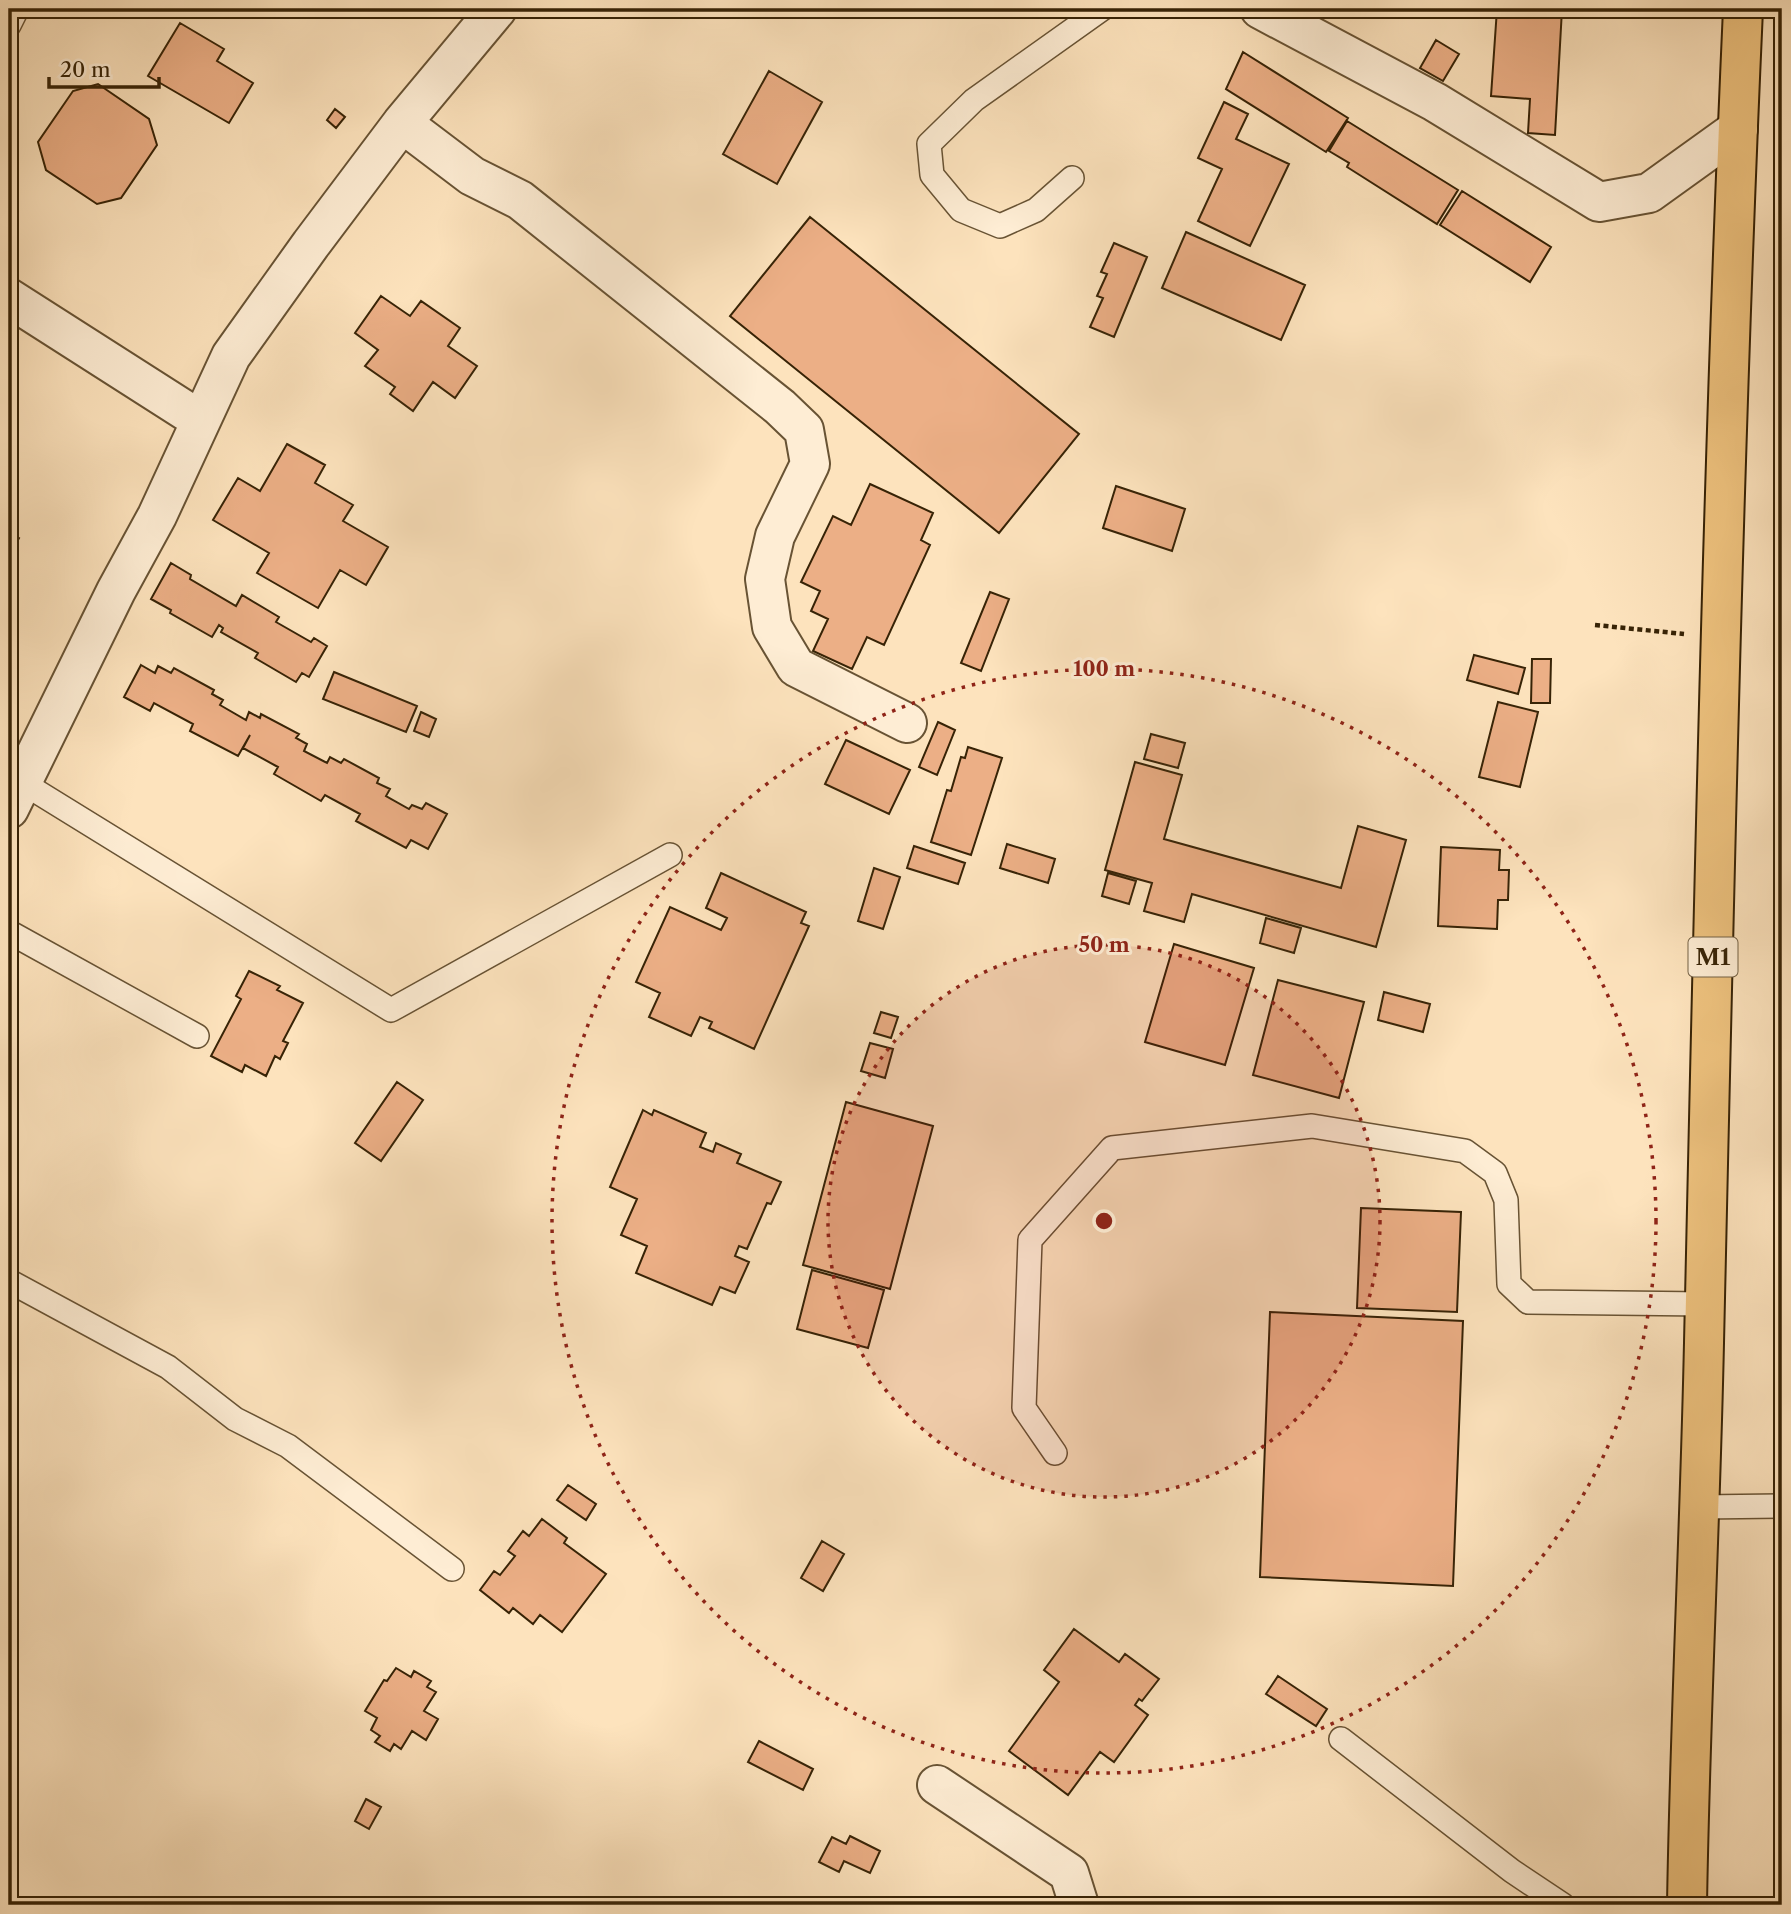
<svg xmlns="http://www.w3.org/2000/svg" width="1791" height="1914" font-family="'Libre Caslon Text',serif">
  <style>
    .building { fill: #ecaf86; stroke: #372306; stroke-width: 2 }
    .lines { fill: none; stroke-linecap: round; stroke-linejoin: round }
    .lane-casing { stroke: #685334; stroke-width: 26 }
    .street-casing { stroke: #685334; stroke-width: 42 }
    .highway-casing { stroke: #372306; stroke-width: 42 }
    .path { stroke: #372306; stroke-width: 4.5; stroke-dasharray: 5 3.5; stroke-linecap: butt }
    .lane { stroke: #feedd4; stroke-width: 23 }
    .street { stroke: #feedd4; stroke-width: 38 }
    .highway { stroke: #eec27e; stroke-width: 38 }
    .ring { fill: none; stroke: #8f2418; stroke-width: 3.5; stroke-dasharray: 3.5 7 }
    .labels { text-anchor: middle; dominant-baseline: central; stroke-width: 6; stroke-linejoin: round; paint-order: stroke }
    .shield { fill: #feedd4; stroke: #736044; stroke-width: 2 }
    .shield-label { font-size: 23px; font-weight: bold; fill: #372306 }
    .centre { fill: #8f2418; stroke: #feedd4; stroke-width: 3.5 }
    .ring-label { font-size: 21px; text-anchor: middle; font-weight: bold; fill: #8f2418; stroke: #feedd4; stroke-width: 6; stroke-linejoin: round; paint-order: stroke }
  </style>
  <rect width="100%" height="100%" fill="#fde3bd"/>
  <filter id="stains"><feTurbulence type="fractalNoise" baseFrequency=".00286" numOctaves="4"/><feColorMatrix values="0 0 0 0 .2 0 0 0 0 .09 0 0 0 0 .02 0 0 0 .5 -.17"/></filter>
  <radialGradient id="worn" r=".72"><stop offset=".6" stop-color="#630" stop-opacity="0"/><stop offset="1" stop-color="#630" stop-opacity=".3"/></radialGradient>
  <path class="building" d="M1497 9H1562L1555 135 1528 133 1530 99 1491 96Z
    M180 23 224 49 217 61 253 83 229 123 148 76Z
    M1436 40 1459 54 1443 81 1420 68Z
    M1243 52 1348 118 1326 152 1226 89Z
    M769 71 822 102 777 184 723 154Z
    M98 84 149 119 157 145 121 198 97 204 46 170 38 142 73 91Z
    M1224 102 1248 114 1236 139 1289 164 1250 246 1198 221 1222 169 1198 158Z
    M335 109 345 117 336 128 327 120Z
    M1347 121 1458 190 1437 224 1347 167 1349 163 1329 151Z
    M1462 191 1551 247 1530 282 1440 225Z
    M810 217 1079 434 999 533 730 316Z
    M1186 232 1305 285 1281 340 1162 288Z
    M1114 243 1147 257 1114 337 1090 327 1103 298 1097 296 1107 274 1101 272Z
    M381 296 410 316 421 301 460 328 448 346 477 366 455 398 433 382 413 411 390 394 395 387 365 366 378 350 355 333Z
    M287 444 325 465 315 483 353 505 343 521 388 547 366 585 340 570 318 608 257 573 269 553 213 520 238 478 260 491Z
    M870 484 933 513 921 540 930 545 884 645 867 637 852 669 813 651 828 619 811 611 820 591 801 582 833 516 851 525Z
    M1116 486 1185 509 1172 551 1103 528Z
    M9 532 19 538 9 556Z
    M171 563 191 575 190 579 236 606 242 595 279 617 276 622 311 642 314 638 327 646 309 677 302 673 296 682 255 658 258 653 221 632 223 628 219 625 212 637 170 613 171 610 151 599Z
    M990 592 1009 599 981 671 961 663Z
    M1474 655 1525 668 1518 694 1467 680Z
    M1532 659H1551L1550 703H1531Z
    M141 665 155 673 158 666 171 673 174 668 214 690 212 694 223 700 220 705 246 720 249 712 260 718 261 714 299 734 296 738 307 744 304 751 327 763 330 757 341 763 344 759 379 778 377 783 390 789 386 796 409 809 412 805 422 809 426 803 447 814 428 849 411 840 406 848 356 821 360 814 325 795 321 801 274 774 278 767 243 748 250 735 238 756 190 731 193 724 154 703 150 711 124 697Z
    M334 672 417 706 406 732 323 699Z
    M1498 702 1538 712 1520 787 1479 777Z
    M421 712 436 719 429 737 414 731Z
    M938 722 955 730 937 775 919 767Z
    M1151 734 1185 743 1178 768 1144 759Z
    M846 740 910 770 889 814 825 784Z
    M968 747 1002 758 971 855 931 842 947 790 951 791 961 757 965 758Z
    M1135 762 1182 775 1164 839 1341 888 1358 826 1406 840 1376 947 1192 894 1184 922 1144 911 1152 883 1105 870Z
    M1007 844 1055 859 1048 883 1000 868Z
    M914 846 965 863 958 884 907 868Z
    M1441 847 1500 850 1499 870H1509L1508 900H1498L1497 929 1438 926Z
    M874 868 900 877 883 929 858 921Z
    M721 873 806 912 801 923 809 926 754 1049 709 1028 712 1022 700 1017 691 1036 649 1017 660 993 636 982 670 907 721 930 727 918 706 908Z
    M1108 873 1136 881 1129 904 1102 896Z
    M1266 918 1301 928 1294 953 1260 943Z
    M1174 944 1254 968 1225 1065 1145 1042Z
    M249 971 280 986 277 990 303 1003 283 1041 288 1043 280 1059 275 1056 266 1076 245 1065 242 1072 211 1056 241 999 236 996Z
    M1278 980 1364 1002 1339 1098 1253 1075Z
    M1384 992 1430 1004 1423 1032 1378 1020Z
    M881 1012 898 1017 891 1038 874 1033Z
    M870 1043 893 1049 885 1078 861 1071Z
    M397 1082 423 1100 381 1161 355 1143Z
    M846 1102 933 1126 890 1289 803 1265Z
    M643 1110 652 1115 654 1110 706 1133 700 1147 713 1152 716 1143 741 1154 737 1163 781 1182 771 1204 767 1203 747 1249 739 1246 735 1256 749 1262 735 1293 720 1287 712 1305 636 1273 647 1246 621 1235 637 1199 610 1187Z
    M1361 1208 1461 1212 1457 1312 1357 1308Z
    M812 1270 884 1290 868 1348 797 1329Z
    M1270 1312 1463 1321 1453 1586 1260 1577Z
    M568 1485 596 1504 586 1520 557 1500Z
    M542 1519 567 1538 564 1543 606 1574 562 1632 540 1615 533 1624 513 1608 509 1613 480 1590 494 1571 500 1575 515 1556 508 1551 523 1531 529 1536Z
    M822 1541 844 1554 823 1591 801 1578Z
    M1074 1629 1119 1662 1125 1654 1159 1679 1142 1701 1139 1699 1135 1705 1148 1715 1114 1762 1100 1752 1068 1795 1009 1751 1059 1682 1044 1670Z
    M396 1668 411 1677 414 1671 431 1681 427 1687 436 1692 424 1711 438 1719 426 1740 412 1731 401 1749 394 1744 390 1751 375 1742 380 1736 371 1730 377 1718 365 1711 384 1680 387 1681Z
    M1278 1676 1327 1709 1316 1726 1266 1694Z
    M759 1741 813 1769 803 1790 748 1762Z
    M366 1799 381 1807 369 1829 355 1821Z
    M850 1836 880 1851 870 1873 844 1861 839 1872 819 1862 832 1837 846 1844Z"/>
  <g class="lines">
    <g class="lane-casing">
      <path id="lane" d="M9 25 17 9
        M1072 178 1036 210 1000 226 961 210 932 175 929 144 974 100 1102 9
        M23 783 391 1010 670 855
        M9 932 197 1036
        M9 1281 168 1367 235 1419 288 1446 452 1569
        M1055 1453 1024 1408 1030 1240 1112 1148 1312 1126 1465 1151 1495 1173 1506 1200 1509 1284 1528 1302 1705 1304
        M1701 1507 1782 1506
        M1341 1739 1512 1871 1563 1905"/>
    </g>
    <g class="street-casing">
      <path id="street" d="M1260 9 1435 102 1599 202 1649 193 1738 129
        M402 123 472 176 520 200 780 407 804 430 810 464 775 536 765 579 772 627 796 667 907 723
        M9 298 200 420
        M9 809 116 591 157 516 231 356 311 244 402 123 497 9
        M937 1785 1069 1873 1079 1905"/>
    </g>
    <g class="highway-casing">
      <path id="highway" d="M1687 1905C1690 1718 1700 1530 1704 1343 1714 898 1723 453 1743 9"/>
    </g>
    <path class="path" d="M1595 625 1684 634"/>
    <use href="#lane" class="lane"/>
    <use href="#street" class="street"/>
    <use href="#highway" class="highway"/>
  </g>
  <circle cx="1104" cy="1221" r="276" fill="#8f2418" fill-opacity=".12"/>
  <g class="ring">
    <circle cx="1104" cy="1221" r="276"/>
    <circle cx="1104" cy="1221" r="552"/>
  </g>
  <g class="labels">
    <rect class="shield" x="1688.5" y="937.5" width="49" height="39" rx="5"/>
    <g class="shield-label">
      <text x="1713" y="957">M1</text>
    </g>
  </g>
  <circle cx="1104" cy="1221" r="10" class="centre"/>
  <g class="ring-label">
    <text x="1104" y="676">100 m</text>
    <text x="1104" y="952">50 m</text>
  </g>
  <rect width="1791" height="1914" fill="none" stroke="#fde3bd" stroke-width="35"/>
  <rect x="10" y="10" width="1770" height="1893" fill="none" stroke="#372306" stroke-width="3.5"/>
  <rect x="18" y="18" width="1756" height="1879" fill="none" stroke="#372306" stroke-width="2"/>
  <path d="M49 77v10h110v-10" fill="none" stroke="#372306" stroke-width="3.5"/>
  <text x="60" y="77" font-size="21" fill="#372306" stroke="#feedd4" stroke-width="5" paint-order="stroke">20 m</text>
  <rect width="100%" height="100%" filter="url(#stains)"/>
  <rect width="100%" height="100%" fill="url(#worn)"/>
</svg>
